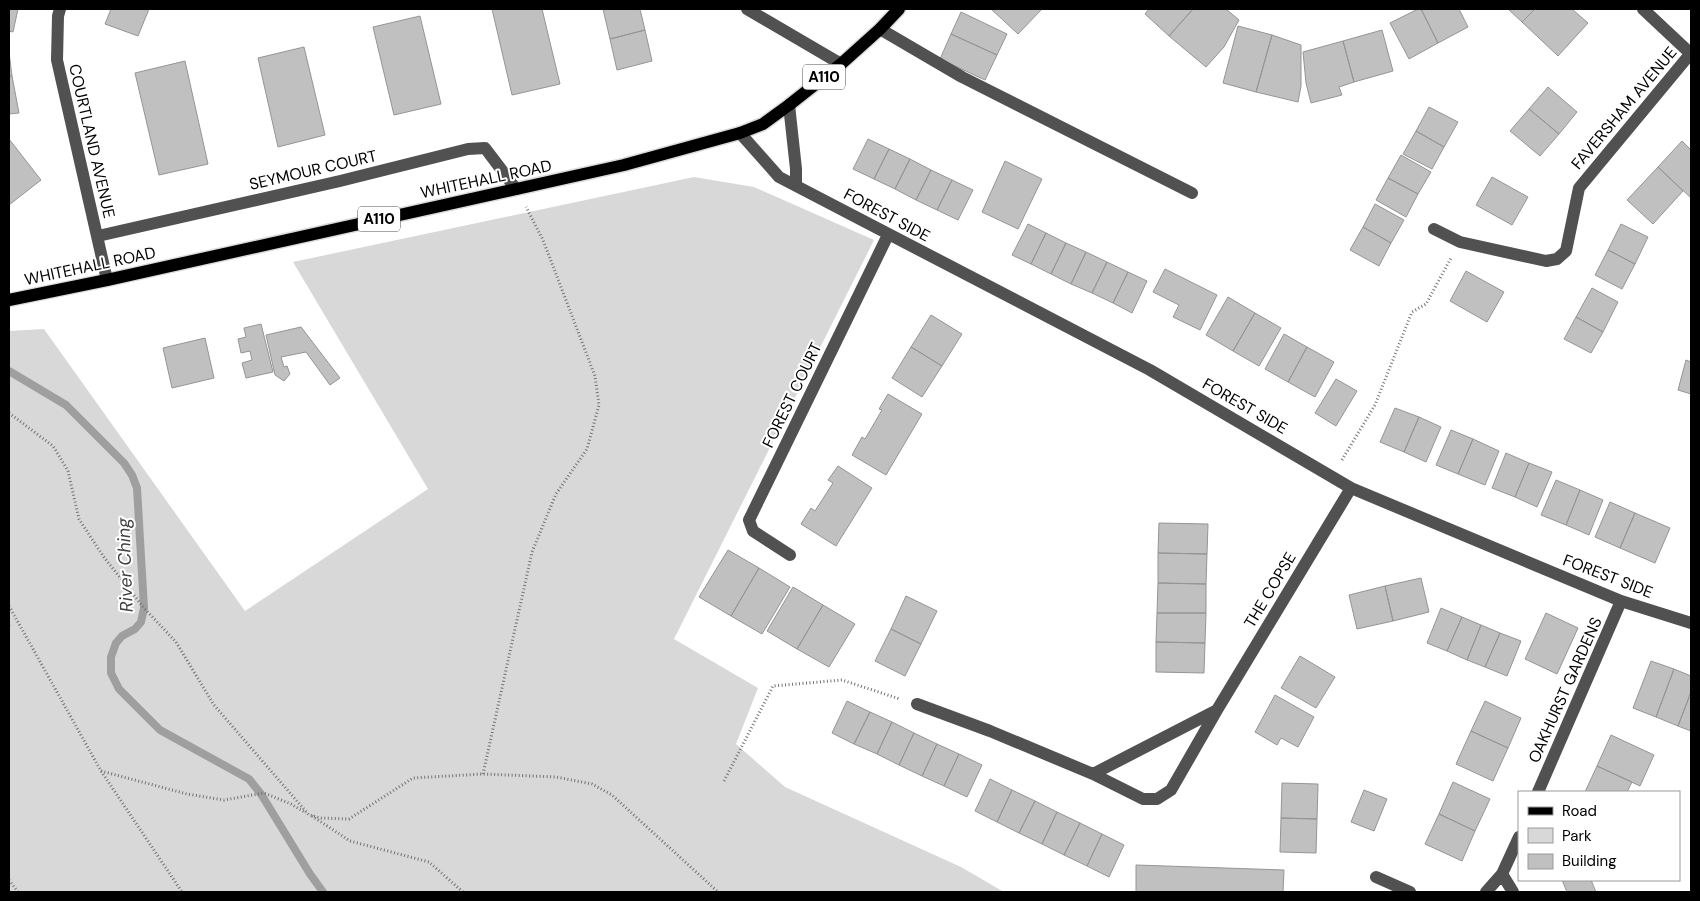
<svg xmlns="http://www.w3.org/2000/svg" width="1700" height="901" font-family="'DM Sans',sans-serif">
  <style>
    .green { fill: #d8d8d8 }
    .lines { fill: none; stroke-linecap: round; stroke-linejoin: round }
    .stream { stroke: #9f9f9f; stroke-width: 8 }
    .building { fill: #c0c0c0; stroke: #959595 }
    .major-casing { stroke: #dbdbdb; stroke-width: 15 }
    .path { stroke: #737373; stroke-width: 3; stroke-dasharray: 1 2.5; stroke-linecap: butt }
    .minor { stroke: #515151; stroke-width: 12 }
    .major { stroke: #000; stroke-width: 12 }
    .labels { text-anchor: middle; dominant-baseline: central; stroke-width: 4; stroke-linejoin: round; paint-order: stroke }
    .shield { fill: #fff; stroke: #4c4c4c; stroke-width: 1 }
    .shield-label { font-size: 15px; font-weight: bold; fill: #000 }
    .street-label { font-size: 16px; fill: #000; stroke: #fff }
    .water-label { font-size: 18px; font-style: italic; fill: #404040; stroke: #fff }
  </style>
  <rect width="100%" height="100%" fill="#fff"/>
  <path class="green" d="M694 177 754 187 874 240 674 639 758 688 736 744 785 787 961 867 1004 892H9V331L44 329 245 611 428 489 293 262Z"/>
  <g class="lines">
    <path class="stream" d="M9 371 66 405 124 463 132 475 137 488 144 608 141 622 135 629 122 636 116 643 111 657V673L119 689 160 730 249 779 261 794 310 874 323 892"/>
  </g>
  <path class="building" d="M9 9H18L13 32 9 31Z
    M111 9H149L138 36 105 24Z
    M492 9H542L560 84 512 95Z
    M603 9H640L645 30 610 39Z
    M991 9H1042L1018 34Z
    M1149 9H1193L1169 36 1145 14Z
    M1193 9H1226L1239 20 1224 47 1206 67 1169 36Z
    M1418 9H1421L1438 43 1409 59 1390 23Z
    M1421 9H1459L1468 27 1438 43Z
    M1508 9H1535L1522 22Z
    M1535 9H1572L1588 23 1558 56 1522 22Z
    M961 12 1007 34 997 55 951 34Z
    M420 16 441 104 394 115 373 27Z
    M1238 26 1272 35 1256 92 1223 83Z
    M645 30 652 61 617 70 610 39Z
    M1382 30 1393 71 1354 82 1343 41Z
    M951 34 997 55 985 80 940 59Z
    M1272 35 1301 45V86L1298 102 1256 92Z
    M1343 41 1354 82 1339 87 1342 95 1311 103 1306 83 1303 52Z
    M304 47 325 135 278 147 258 58Z
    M9 52 12 76H9Z
    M185 61 208 164 159 175 135 73Z
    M9 76H12L19 113 9 114Z
    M1548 87 1577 112 1559 134 1529 109Z
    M1429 107 1458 122 1444 147 1416 131Z
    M1529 109 1559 134 1540 156 1510 131Z
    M1416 131 1444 147 1432 169 1403 154Z
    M9 139 41 180 9 205Z
    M868 139 889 149 874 179 853 169Z
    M1682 141 1691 150V198L1658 167Z
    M889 149 910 159 895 189 874 179Z
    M1401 155 1431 172 1418 194 1388 178Z
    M910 159 931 170 916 200 895 189Z
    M1005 161 1042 179 1018 229 982 212Z
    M1658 167 1683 191 1653 224 1627 200Z
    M931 170 952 180 937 210 916 200Z
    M1492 177 1528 197 1512 225 1476 205Z
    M1388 178 1418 194 1406 217 1376 200Z
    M952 180 973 190 958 220 937 210Z
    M1375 204 1404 220 1391 243 1363 227Z
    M1028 224 1046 233 1031 264 1012 255Z
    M1621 224 1648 237 1635 264 1608 250Z
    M1363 227 1391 243 1379 266 1350 250Z
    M1046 233 1066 243 1051 274 1031 264Z
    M1066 243 1086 252 1071 284 1051 274Z
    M1608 250 1635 264 1622 289 1595 275Z
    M1086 252 1107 262 1092 293 1071 284Z
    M1107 262 1128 272 1113 303 1092 293Z
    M1165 269 1217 295 1200 330 1173 317 1179 305 1153 292Z
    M1466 271 1504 292 1487 322 1450 301Z
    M1128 272 1147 281 1132 313 1113 303Z
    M1592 288 1618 302 1603 332 1576 317Z
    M1228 297 1255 313 1233 351 1206 335Z
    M1255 313 1281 328 1259 366 1233 351Z
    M931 315 962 334 942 366 911 347Z
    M1576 317 1603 332 1591 353 1564 339Z
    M261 324 273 372 246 378 242 363 252 360 250 351 241 353 238 339 246 337 244 328Z
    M301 327 340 378 330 385 306 352 281 357 284 367 287 366 290 374 284 381 275 375 266 335Z
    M1284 334 1307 347 1288 382 1265 369Z
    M205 338 214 378 172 388 163 348Z
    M911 347 942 366 922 397 892 378Z
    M1307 347 1334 362 1315 397 1288 382Z
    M1686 360 1691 362V394L1678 390Z
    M1336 379 1357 391 1336 426 1315 413Z
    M888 394 922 414 886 475 852 455 862 437 865 439 882 410 879 409Z
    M1395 408 1419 417 1404 452 1380 442Z
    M1419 417 1441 427 1426 462 1404 452Z
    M1451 430 1473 439 1458 474 1436 465Z
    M1473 439 1499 451 1485 485 1458 474Z
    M1506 453 1529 463 1515 497 1492 488Z
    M1529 463 1552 472 1537 507 1515 497Z
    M838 466 872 488 836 546 801 524 811 508 815 511 833 483 828 480Z
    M1556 480 1580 490 1566 525 1541 515Z
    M1580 490 1603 500 1589 535 1566 525Z
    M1610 502 1635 513 1620 548 1595 537Z
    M1635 513 1670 528 1655 563 1620 548Z
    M1159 523 1208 524 1207 554 1158 553Z
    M728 550 759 568 731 616 699 597Z
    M1158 553 1207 554 1206 584 1158 583Z
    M759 568 790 587 762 634 731 616Z
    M1421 578 1429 612 1393 621 1385 586Z
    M1158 583 1206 584V613H1157Z
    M1385 586 1393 621 1357 629 1349 595Z
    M793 587 823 605 797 649 767 631Z
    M906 596 937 611 921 644 891 629Z
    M823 605 855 624 829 667 797 649Z
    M1441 608 1462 617 1447 651 1427 643Z
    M1157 613H1206L1205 643 1156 642Z
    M1546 613 1578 628 1557 674 1525 659Z
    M1462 617 1481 625 1467 660 1447 651Z
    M1481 625 1500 633 1485 667 1467 660Z
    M891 629 921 644 905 676 875 661Z
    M1500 633 1521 641 1507 676 1485 667Z
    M1156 642 1205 643 1204 673 1156 672Z
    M1300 656 1335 677 1316 708 1281 688Z
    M1651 661 1674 669 1656 717 1633 708Z
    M1674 669 1691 676V692L1678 726 1656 717Z
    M1691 692V731L1678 726Z
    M1275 695 1314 717 1298 747 1281 738 1277 745 1255 732Z
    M847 701 870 712 854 744 832 733Z
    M1485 701 1521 718 1508 748 1471 731Z
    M870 712 892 722 877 754 854 744Z
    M892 722 914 733 899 765 877 754Z
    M1471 731 1508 748 1493 781 1456 764Z
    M914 733 937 744 922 776 899 765Z
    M1611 735 1654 755 1640 786 1597 766Z
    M937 744 959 754 944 786 922 776Z
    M959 754 982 765 967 797 944 786Z
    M1597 766 1632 782 1627 792H1585Z
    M990 779 1012 790 997 822 975 811Z
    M1453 782 1490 799 1475 831 1439 814Z
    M1282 783 1318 784 1317 819 1281 818Z
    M1012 790 1035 801 1019 833 997 822Z
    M1364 790 1387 799 1374 831 1351 822Z
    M1035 801 1057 812 1042 844 1019 833Z
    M1057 812 1080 823 1064 855 1042 844Z
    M1439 814 1475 831 1462 861 1425 844Z
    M1281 818 1317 819 1316 853 1280 852Z
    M1080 823 1102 834 1087 866 1064 855Z
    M1102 834 1124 845 1109 877 1087 866Z
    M1136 865 1284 870 1283 892H1136Z
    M1562 880H1591L1596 892H1567Z"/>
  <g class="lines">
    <g class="major-casing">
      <path id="major" d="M9 300 107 280 624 165 740 133 763 124 789 105 841 64 880 29 899 9"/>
    </g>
    <path class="path" d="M9 413 53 446 68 471 79 519 103 556 144 608 176 642 214 705 309 815 321 818 349 819 413 778 483 774 556 777 592 784 612 795 718 892
      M1342 460 1375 405 1412 312 1426 304 1451 258
      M9 606 101 771 182 892
      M9 625V628
      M101 771 187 794 224 800 264 793 291 804 306 813
      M483 774 532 552 556 494 587 449 599 405 595 376 543 240 526 207
      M724 781 773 686 842 680 900 699
      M312 816 350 841 429 862 463 892
      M9 880 18 892"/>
    <path class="minor" d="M60 9 58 16 57 60 107 280
      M747 9 841 64
      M1643 9 1691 54
      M880 29 962 77 1192 193
      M789 105 796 169V185
      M740 133 779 177 1150 370 1351 488 1621 601 1691 623
      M1434 229 1460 242 1546 261 1557 259 1566 251 1579 188 1691 53
      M98 236 340 181 468 149 485 148 516 189
      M790 555 753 531 749 520 888 235
      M917 704 990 731 1093 774 1143 799H1157L1171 790 1217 710 1351 488
      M1093 774 1217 710
      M1538 792 1621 601
      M1376 877 1410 892
      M1486 892 1502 874
      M1513 892 1502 874 1519 837"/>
    <use href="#major" class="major"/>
  </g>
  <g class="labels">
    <g class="shield">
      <rect x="803" y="64.5" width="42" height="25" rx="4"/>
      <rect x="358" y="206.5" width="42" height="25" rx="4"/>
    </g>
    <g class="shield-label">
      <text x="824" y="77">A110</text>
      <text x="379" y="219">A110</text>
    </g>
    <g class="street-label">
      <text transform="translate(1624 108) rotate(-50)">FAVERSHAM AVENUE</text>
      <text transform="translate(92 141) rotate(77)">COURTLAND AVENUE</text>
      <text transform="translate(313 170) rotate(-13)">SEYMOUR COURT</text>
      <text transform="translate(486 179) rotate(-12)">WHITEHALL ROAD</text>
      <text transform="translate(887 215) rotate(28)">FOREST SIDE</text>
      <text transform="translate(90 266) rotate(-12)">WHITEHALL ROAD</text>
      <text transform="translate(792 395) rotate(-64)">FOREST COURT</text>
      <text transform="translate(1245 406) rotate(30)">FOREST SIDE</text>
      <text transform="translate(1608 576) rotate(21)">FOREST SIDE</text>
      <text transform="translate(1270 590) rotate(-59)">THE COPSE</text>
      <text transform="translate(1565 690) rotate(-66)">OAKHURST GARDENS</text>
    </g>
    <g class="water-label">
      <text transform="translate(125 565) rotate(-92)">River Ching</text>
    </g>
  </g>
  <rect width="1700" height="901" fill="none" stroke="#000000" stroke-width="20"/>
  <rect x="1518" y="791" width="162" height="90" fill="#ffffff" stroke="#999999"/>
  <rect x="1528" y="807" width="25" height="8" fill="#000000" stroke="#999999"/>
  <text x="1562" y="816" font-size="15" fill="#000000">Road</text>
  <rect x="1528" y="828" width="25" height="15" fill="#d8d8d8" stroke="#999999"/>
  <text x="1562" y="841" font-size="15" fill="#000000">Park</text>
  <rect x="1528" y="854" width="25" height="15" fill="#c0c0c0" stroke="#999999"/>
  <text x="1562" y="866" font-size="15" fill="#000000">Building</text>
</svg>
